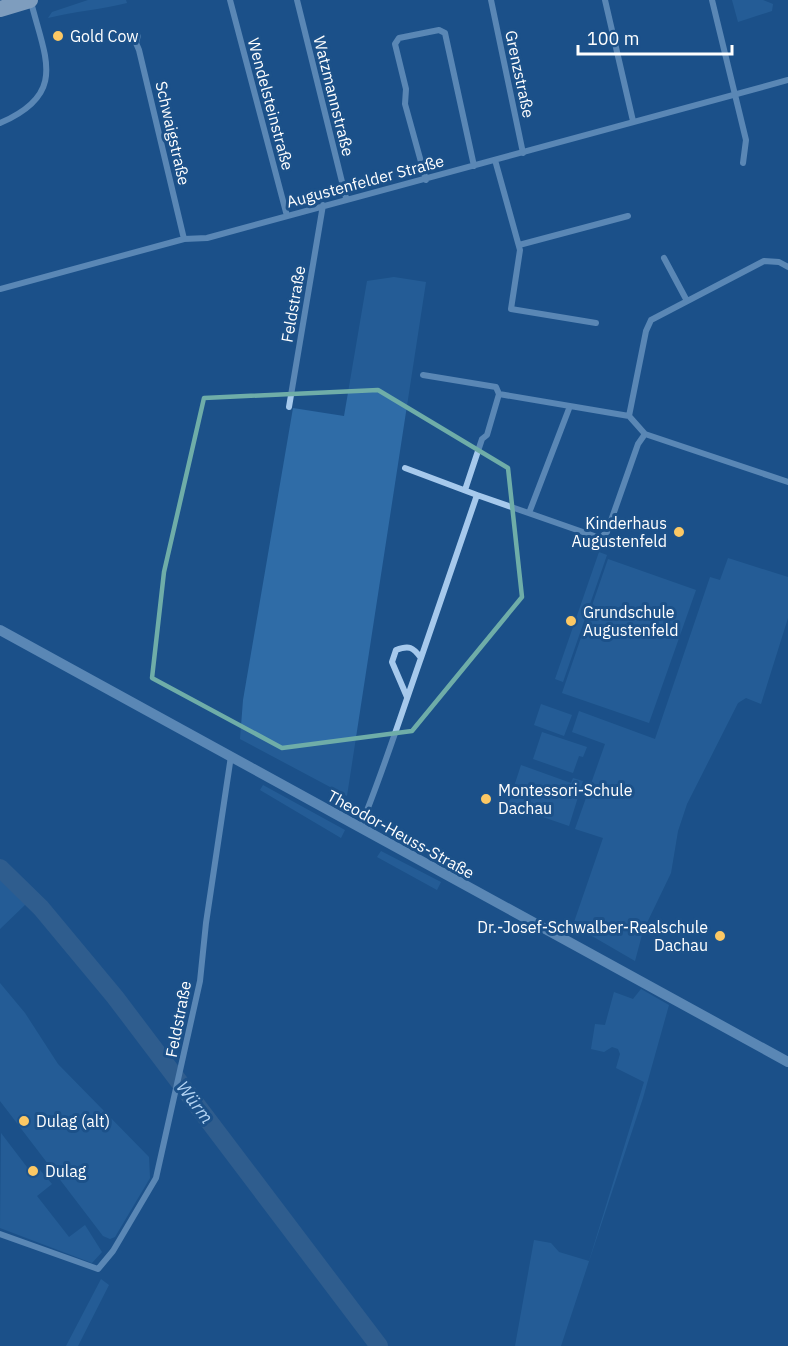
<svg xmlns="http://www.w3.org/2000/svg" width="788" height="1346" font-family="'IBM Plex Sans',sans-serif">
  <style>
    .green { fill: #2f6ca7 }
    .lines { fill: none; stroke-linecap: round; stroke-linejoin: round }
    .river { stroke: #476d96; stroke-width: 18 }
    .minor { stroke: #a6c9ec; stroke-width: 6 }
    .tertiary { stroke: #a6c9ec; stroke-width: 10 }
    .trunk { stroke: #f6faff; stroke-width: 16 }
    .marked { fill: none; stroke: #6fada8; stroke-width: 4.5; stroke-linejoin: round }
    .poi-dot { fill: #fcc864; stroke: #1c5189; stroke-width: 2 }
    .labels { text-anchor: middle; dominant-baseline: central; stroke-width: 6; stroke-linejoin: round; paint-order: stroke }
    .poi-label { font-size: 16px; fill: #fff; stroke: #1c5189; text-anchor: start }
    .street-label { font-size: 16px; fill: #fff; stroke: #1c5189 }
    .water-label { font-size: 18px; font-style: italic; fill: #b2d3f3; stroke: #1c5189 }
  </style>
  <rect width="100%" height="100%" fill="#1c5189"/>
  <path class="green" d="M88 0H126L127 3C100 10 75 11 48 18L52 12Z
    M732 0H763L773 4 772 11 738 22Z
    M394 277 426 282 347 796 240 739 243 700 293 408 344 416 367 281Z
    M599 552 607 555 563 682 555 679Z
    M728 558 788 577V618L761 704 746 698 738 703 687 804 678 831 671 873 643 931 635 961 573 925 603 838 575 829 605 744 572 732 579 711 655 739 710 577 720 580Z
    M608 559 696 590 649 723 562 693Z
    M541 704 572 715 564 736 534 725Z
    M542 732 587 747 583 757 579 756 573 773 533 759Z
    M521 765 571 783 573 778 583 781 569 826 508 805Z
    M263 785 345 830 341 838 260 790Z
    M381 851 441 882 437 890 377 857Z
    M0 878 26 904 0 929Z
    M0 983 25 1013 58 1064 149 1157 150 1178 115 1237 110 1239 103 1236 0 1101Z
    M641 989 669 1005 643 1098 561 1346H515L534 1240 551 1243 559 1252 589 1261 644 1082 616 1068 620 1054 618 1049 612 1047 604 1052 591 1049 595 1024 605 1025 614 992 633 999Z
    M1 1133 33 1175 40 1170 52 1184 37 1196 69 1237 85 1225 102 1252 92 1263 0 1228Z
    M101 1279 109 1285 78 1346H66Z"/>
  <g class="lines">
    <path class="river" d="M0 868 41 908 115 997 379 1346"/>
    <path class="minor" d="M230 0 287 216
      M297 0 346 198
      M491 0 523 153
      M605 0 633 121
      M712 0 746 140 743 163
      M138 35 136 43 139 50 184 239
      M0 123C68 94 45 58 31 2
      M495 160 520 250 511 309 596 323
      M426 180 405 104 406 89 395 44 399 38 439 30 445 33 474 166
      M519 245 628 216
      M664 258 687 301
      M0 289 184 239 207 238 788 80
      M423 375 496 387 499 394 629 416
      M289 407 323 205
      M645 434 629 416 646 331 651 320 764 261 779 262 788 267
      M645 434 788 482
      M405 468 477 495
      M465 490 482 439 487 435 499 394
      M529 513 570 406
      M421 658 477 495 600 538 607 532 638 444 645 434
      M360 828C383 772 401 715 421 658 413 647 409 645 396 650L392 662 407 697
      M0 1234 98 1269 113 1251 156 1178 200 981 206 923 231 756"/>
    <path class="tertiary" d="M0 630 788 1062"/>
    <path class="trunk" d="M0 9 30 0"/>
  </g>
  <path d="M0 0H788V1346H0ZM378 390 508 468 522 597 412 731 282 748 152 678 164 572 204 398Z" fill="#1c5189" fill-opacity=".55" fill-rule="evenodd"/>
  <path class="marked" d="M378 390 508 468 522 597 412 731 282 748 152 678 164 572 204 398Z"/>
  <g class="poi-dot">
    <circle cx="58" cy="36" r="6"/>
    <circle cx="679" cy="532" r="6"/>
    <circle cx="571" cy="621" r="6"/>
    <circle cx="486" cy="799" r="6"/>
    <circle cx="720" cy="936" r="6"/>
    <circle cx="24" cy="1121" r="6"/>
    <circle cx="33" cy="1171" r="6"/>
  </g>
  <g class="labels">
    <g class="poi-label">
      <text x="70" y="36">Gold Cow</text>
      <text x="667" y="523" text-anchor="end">Kinderhaus<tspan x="667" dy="18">Augustenfeld</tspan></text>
      <text x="583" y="612">Grundschule<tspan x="583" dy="18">Augustenfeld</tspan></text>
      <text x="498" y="790">Montessori-Schule<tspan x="498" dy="18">Dachau</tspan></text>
      <text x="708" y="927" text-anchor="end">Dr.-Josef-Schwalber-Realschule<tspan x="708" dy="18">Dachau</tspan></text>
      <text x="36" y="1121">Dulag (alt)</text>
      <text x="45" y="1171">Dulag</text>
    </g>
    <g class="street-label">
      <text transform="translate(520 74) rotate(78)">Grenzstraße</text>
      <text transform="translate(334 96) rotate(76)">Watzmannstraße</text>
      <text transform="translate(271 104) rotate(75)">Wendelsteinstraße</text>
      <text transform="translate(173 133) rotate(77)">Schwaigstraße</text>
      <text transform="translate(365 181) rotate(-15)">Augustenfelder Straße</text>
      <text transform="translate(293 304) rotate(-80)">Feldstraße</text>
      <text transform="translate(401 834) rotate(29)">Theodor-Heuss-Straße</text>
      <text transform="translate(178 1019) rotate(-79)">Feldstraße</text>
    </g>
    <g class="water-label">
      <text transform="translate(195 1102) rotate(53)">Würm</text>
    </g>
  </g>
  <path d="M578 45v9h154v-9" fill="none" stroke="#ffffff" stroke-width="3"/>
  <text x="587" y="45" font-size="18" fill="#ffffff" stroke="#1c5189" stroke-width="4.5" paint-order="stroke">100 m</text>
</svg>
